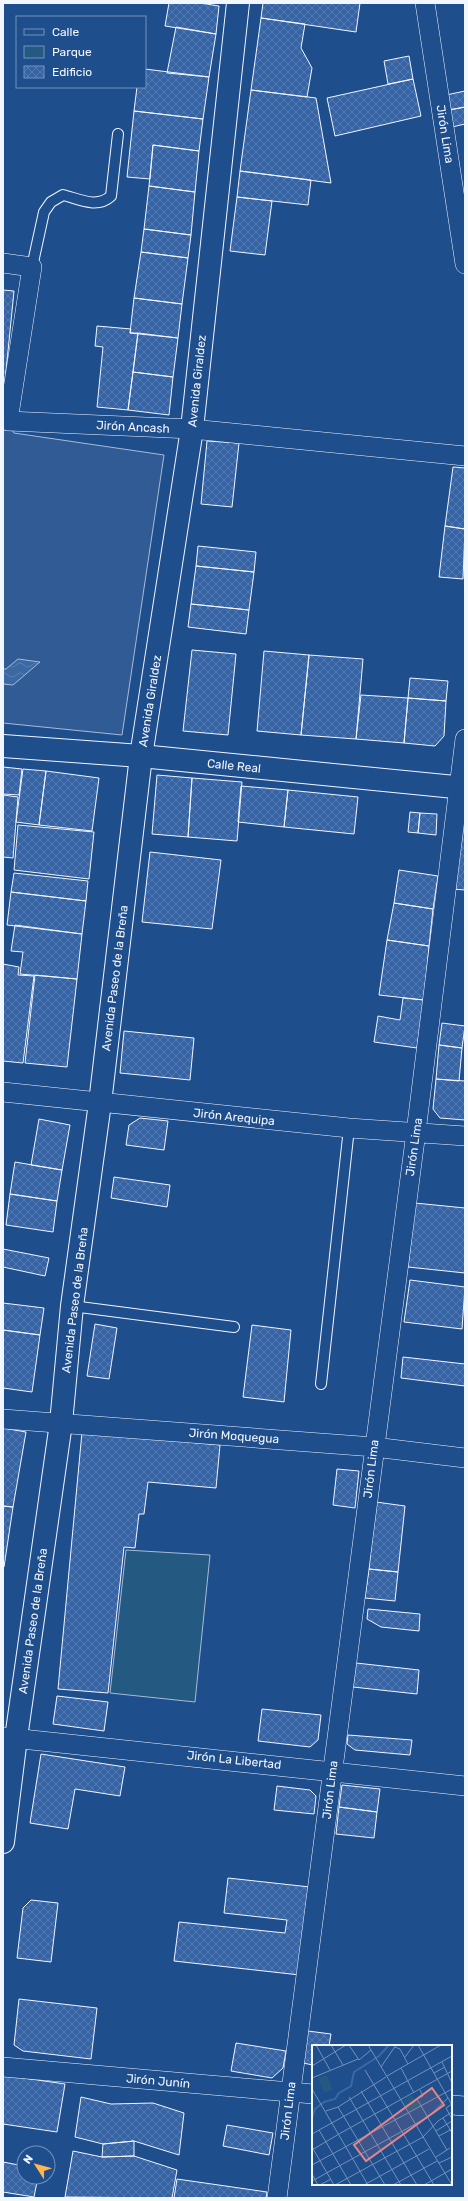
<svg xmlns="http://www.w3.org/2000/svg" width="468" height="2201" font-family="Rubik,sans-serif">
  <style>
    .green { fill: #245a82; stroke: #a8bbd7 }
    .parking { fill: #305b95; stroke: #a8bbd7 }
    .water { fill: url(#water-waves); stroke: #a8bbd7 }
    .building { fill: url(#building-cross-hatch); stroke: #f2f6ff }
    .lines { fill: none; stroke-linecap: round; stroke-linejoin: round }
    .service-casing { stroke: #f2f6ff; stroke-width: 12 }
    .minor-casing { stroke: #f2f6ff; stroke-width: 20 }
    .tertiary-casing { stroke: #f2f6ff; stroke-width: 24 }
    .trunk-casing { stroke: #f2f6ff; stroke-width: 24 }
    .service { stroke: #1f4e8c; stroke-width: 10 }
    .minor { stroke: #1f4e8c; stroke-width: 19 }
    .tertiary { stroke: #1f4e8c; stroke-width: 22 }
    .trunk { stroke: #1f4e8c; stroke-width: 22 }
    .labels { text-anchor: middle; dominant-baseline: central; stroke-width: 3; stroke-linejoin: round; paint-order: stroke }
    .street-label { font-size: 12px; fill: #f2f6ff; stroke: #1f4e8c }
    .inset-river { fill: none; stroke: #3b69a3; stroke-width: 2 }
    .inset-road { fill: none; stroke: #7391ba; stroke-width: 1 }
    .view { fill: #e38589; fill-opacity: 0.15; stroke: #e38589; stroke-width: 2 }
    .inset-edge { fill: none; stroke: #f2f6ff; stroke-width: 2 }
  </style>
  <defs>
    <pattern id="water-waves" width="16" height="10" patternUnits="userSpaceOnUse"><rect width="16" height="10" fill="#3b69a3"/><path d="M0 5q4-4 8 0t8 0" fill="none" stroke="#587fb1"/></pattern>
    <pattern id="building-cross-hatch" width="8" height="8" patternUnits="userSpaceOnUse"><rect width="8" height="8" fill="#3563a3"/><path d="M0 0l8 8M0 8l8-8" fill="none" stroke="#537ab1"/></pattern>
  </defs>
  <rect width="100%" height="100%" fill="#1f4e8c"/>
  <path class="green" d="M126 1550 210 1555 195 1702 110 1693Z"/>
  <path class="parking" d="M3 415 14 433 164 455 122 735 3 723Z"/>
  <path class="water" d="M18 659 40 662 13 685 3 684V669H6Z"/>
  <path class="building" d="M169 3H200L219 6 216 34 165 26Z
    M263 3H360L356 32 261 18Z
    M261 18 305 24 301 48 312 68 307 97 251 90Z
    M176 27 216 34 209 77 167 73Z
    M409 56 413 79 388 84 384 61Z
    M145 69 209 77 203 119 134 111 137 87H145Z
    M413 79 421 116 335 136 327 98Z
    M251 90 316 98 331 183 240 171Z
    M465 91V107L449 110 446 95Z
    M465 107V124L452 127 449 110Z
    M134 111 203 119 199 151 153 145 150 179 127 177Z
    M153 145 199 151 195 192 149 186Z
    M240 171 311 180 308 205 237 197Z
    M149 186 195 192 191 235 144 229Z
    M237 197 272 201 265 255 230 251Z
    M144 229 191 235 188 258 141 252Z
    M141 252 188 258 182 304 134 298Z
    M3 290 14 291 3 401Z
    M134 298 182 304 178 338 130 333Z
    M97 326 131 329 130 333H138L128 410 97 407 103 347 95 346Z
    M138 333 178 338 173 377 133 372Z
    M133 372 173 377 169 415 128 410Z
    M207 441 239 443 232 507 201 504Z
    M453 467 465 468V529L445 526Z
    M445 526 465 529 463 579 439 577Z
    M198 546 256 552 254 572 196 566Z
    M196 566 254 572 249 610 191 604Z
    M191 604 249 610 246 634 188 627Z
    M192 650 236 654 228 735 183 731Z
    M264 651 309 655 301 735 257 731Z
    M309 655 363 659 356 739 301 735Z
    M410 678 448 681 446 701 408 698Z
    M361 695 408 698 404 743 356 739Z
    M408 698 446 701 444 736 435 746 404 743Z
    M3 767 22 769 19 795 3 794Z
    M23 769 46 771 39 825 16 822Z
    M46 771 99 778 92 831 39 825Z
    M157 775 192 778 188 837 152 834Z
    M192 778 242 782 237 841 188 837Z
    M241 786 288 790 284 827 238 822Z
    M288 790 358 797 354 834 284 827Z
    M3 795 18 797 13 858 3 857Z
    M465 809V890L452 889Z
    M410 812 420 813 418 833 408 832Z
    M420 813 437 814 436 835 418 833Z
    M18 825 94 832 89 879 14 870Z
    M150 852 221 860 212 929 142 922Z
    M399 870 438 876 433 909 394 903Z
    M14 873 88 881 86 901 11 892Z
    M11 892 86 901 82 934 7 925Z
    M394 903 433 909 429 946 387 940Z
    M15 925 82 934 77 979 20 974 23 952 11 951Z
    M387 940 429 946 424 1000 379 995Z
    M3 964 19 967 18 975 34 976 23 1063 3 1061Z
    M35 975 77 979 67 1067 25 1063Z
    M403 998 424 1000 417 1048 374 1042 378 1016 400 1020Z
    M442 1023 465 1026 462 1048 439 1045Z
    M124 1031 194 1038 190 1080 120 1073Z
    M439 1045 462 1048 459 1081 436 1079Z
    M436 1079 465 1081V1120L440 1118 433 1109Z
    M140 1118 168 1121 164 1150 126 1145 129 1125Z
    M39 1119 70 1125 62 1170 31 1165Z
    M15 1162 62 1170 57 1201 10 1194Z
    M114 1177 170 1185 167 1207 111 1198Z
    M10 1194 57 1201 53 1232 6 1225Z
    M415 1203 465 1208V1273L408 1267Z
    M3 1249 49 1258 45 1276 3 1267Z
    M410 1280 465 1287 462 1329 404 1322Z
    M3 1303 44 1308 40 1335 3 1330Z
    M95 1324 117 1328 109 1379 87 1376Z
    M252 1325 291 1330 284 1402 243 1397Z
    M3 1330 40 1335 32 1392 3 1388Z
    M403 1357 465 1364V1386L401 1378Z
    M3 1428 26 1432 13 1507 3 1506Z
    M82 1432 220 1445 216 1488 148 1482 144 1514H139L135 1548 124 1547 108 1693 58 1689Z
    M337 1469 359 1471 355 1508 333 1505Z
    M376 1502 405 1506 398 1572 369 1569Z
    M3 1506 13 1507 4 1567H3Z
    M369 1569 398 1572 395 1601 365 1598Z
    M368 1609 420 1614 419 1631 381 1627 367 1619Z
    M356 1663 419 1670 417 1694 353 1687Z
    M57 1696 108 1702 104 1731 53 1724Z
    M262 1709 321 1715 318 1740 310 1747 258 1741Z
    M348 1735 412 1740 410 1755 355 1750 347 1744Z
    M41 1754 125 1767 120 1796 75 1789 68 1829 30 1823Z
    M342 1785 380 1789 377 1812 339 1807Z
    M277 1786 310 1790 316 1796 314 1814 274 1810Z
    M339 1807 377 1812 374 1838 336 1834Z
    M228 1878 310 1887 300 1975 174 1961 179 1922 285 1933 287 1920 224 1913Z
    M31 1900 58 1903 51 1962 17 1958 23 1908Z
    M19 1999 97 2008 91 2059 23 2051 14 2045Z
    M308 2031 331 2034 329 2046H313V2065L303 2063Z
    M236 2043 286 2051 283 2068 272 2078 231 2071Z
    M3 2075 65 2084 57 2132 3 2124Z
    M81 2097 111 2104 153 2103 184 2113 179 2155 134 2141 103 2144 75 2137Z
    M227 2125 273 2133 269 2155 223 2146Z
    M134 2141V2156L102 2157 103 2144Z
    M73 2151 102 2157 134 2156 177 2170 172 2198 65 2197Z
    M3 2162 24 2166V2177H38L34 2197 3 2192Z
    M177 2179 267 2192 266 2198H174Z"/>
  <g class="lines">
    <g class="service-casing">
      <path id="service" d="M32 267 44 212 51 202 63 195C79 199 97 209 111 196L118 134
        M72 1306 234 1327
        M321 1384 349 1128"/>
    </g>
    <g class="minor-casing">
      <path id="minor" d="M425 3 465 264
        M3 263 32 267 8 421 192 429 465 456
        M3 1092 349 1128 465 1136
        M3 1419 374 1447 465 1458
        M3 1737 465 1786
        M3 2067 313 2094
        M451 2105 465 2106
        M277 2198 416 1132 465 739"/>
    </g>
    <g class="tertiary-casing">
      <path id="tertiary" d="M3 1842 16 1738 61 1423 72 1306 100 1103 141 756 192 429 238 3"/>
    </g>
    <g class="trunk-casing">
      <path id="trunk" d="M3 746 141 756 465 788"/>
    </g>
    <use href="#service" class="service"/>
    <use href="#minor" class="minor"/>
    <use href="#tertiary" class="tertiary"/>
    <use href="#trunk" class="trunk"/>
  </g>
  <g class="labels">
    <g class="street-label">
      <text transform="translate(445 134) rotate(81)">Jirón Lima</text>
      <text transform="translate(197 381) rotate(-84)">Avenida Giraldez</text>
      <text transform="translate(133 427) rotate(3)">Jirón Ancash</text>
      <text transform="translate(150 701) rotate(-81)">Avenida Giraldez</text>
      <text transform="translate(234 766) rotate(6)">Calle Real</text>
      <text transform="translate(115 978) rotate(-83)">Avenida Paseo de la Breña</text>
      <text transform="translate(234 1117) rotate(6)">Jirón Arequipa</text>
      <text transform="translate(414 1147) rotate(-82)">Jirón Lima</text>
      <text transform="translate(75 1300) rotate(-83)">Avenida Paseo de la Breña</text>
      <text transform="translate(234 1436) rotate(4)">Jirón Moquegua</text>
      <text transform="translate(371 1469) rotate(-83)">Jirón Lima</text>
      <text transform="translate(33 1621) rotate(-82)">Avenida Paseo de la Breña</text>
      <text transform="translate(234 1760) rotate(6)">Jirón La Libertad</text>
      <text transform="translate(330 1790) rotate(-83)">Jirón Lima</text>
      <text transform="translate(158 2081) rotate(5)">Jirón Junín</text>
      <text transform="translate(288 2111) rotate(-83)">Jirón Lima</text>
    </g>
  </g>
  <g transform="translate(312 2045)">
    <rect width="140" height="140" fill="#1f4e8c"/>
    <path d="M15 30 20 45 12 48 6 33Z" fill="#245a82"/>
    <path d="M100 50 103 55 105 54 108 61 97 66 91 56Z" fill="#245a82"/>
    <path class="inset-river" d="M0 73 3 64 12 57 23 54 27 48 39 41 42 27 67 11 77 0"/>
    <path class="inset-road" d="M4 0 18 25M19 0 31 20M37 0 47 15 59 5M56 0 140 140M106 0 140 60M83 2 88 4 96 19M93 12 102 0M130 17 140 38M0 21 34 0M69 22 84 0M89 23 102 48M53 25 122 140M122 28 133 22M75 31 129 0M0 33 46 14M0 44 56 140M108 45 111 51 105 54 135 105M49 46 105 140M37 52 89 140M140 59 134 63 140 74M26 62 73 140M14 66 26 62 74 32M131 73 140 88M7 85 39 140M124 86 140 76M0 89 140 11M27 89 140 26M127 91 140 84M0 102 22 140M0 105 27 89M124 112 138 103M127 118 140 112M0 120 140 44M0 129 6 140M0 136 116 72 136 53M8 140 19 134M23 140 111 92 126 76 140 67M52 140 117 104M81 140 125 116M112 140 140 124"/>
    <path class="view" d="M120 43 132 60 54 116 42 100Z"/>
    <rect width="140" height="140" class="inset-edge"/>
  </g>
  <rect width="468" height="2201" fill="none" stroke="#f2f6ff" stroke-width="8"/>
  <rect x="16" y="16" width="130" height="72" fill="#1f4e8c" stroke="#7391ba"/>
  <rect x="24" y="29" width="20" height="6" fill="#1f4e8c" stroke="#7391ba"/>
  <text x="52" y="36" font-size="12" fill="#f2f6ff">Calle</text>
  <rect x="24" y="46" width="20" height="12" fill="#245a82" stroke="#7391ba"/>
  <text x="52" y="56" font-size="12" fill="#f2f6ff">Parque</text>
  <rect x="24" y="66" width="20" height="12" fill="url(#building-cross-hatch)" stroke="#7391ba"/>
  <text x="52" y="76" font-size="12" fill="#f2f6ff">Edificio</text>
  <g transform="translate(36 2165) rotate(306)"><circle r="19" fill="#1f4e8c" stroke="#7391ba"/>
  <path d="M0-3L7 15L0 10L-7 15Z" fill="#ffb74d"/>
  <text y="-6" font-size="11" font-weight="bold" text-anchor="middle" fill="#f2f6ff">N</text>
  </g>
</svg>
